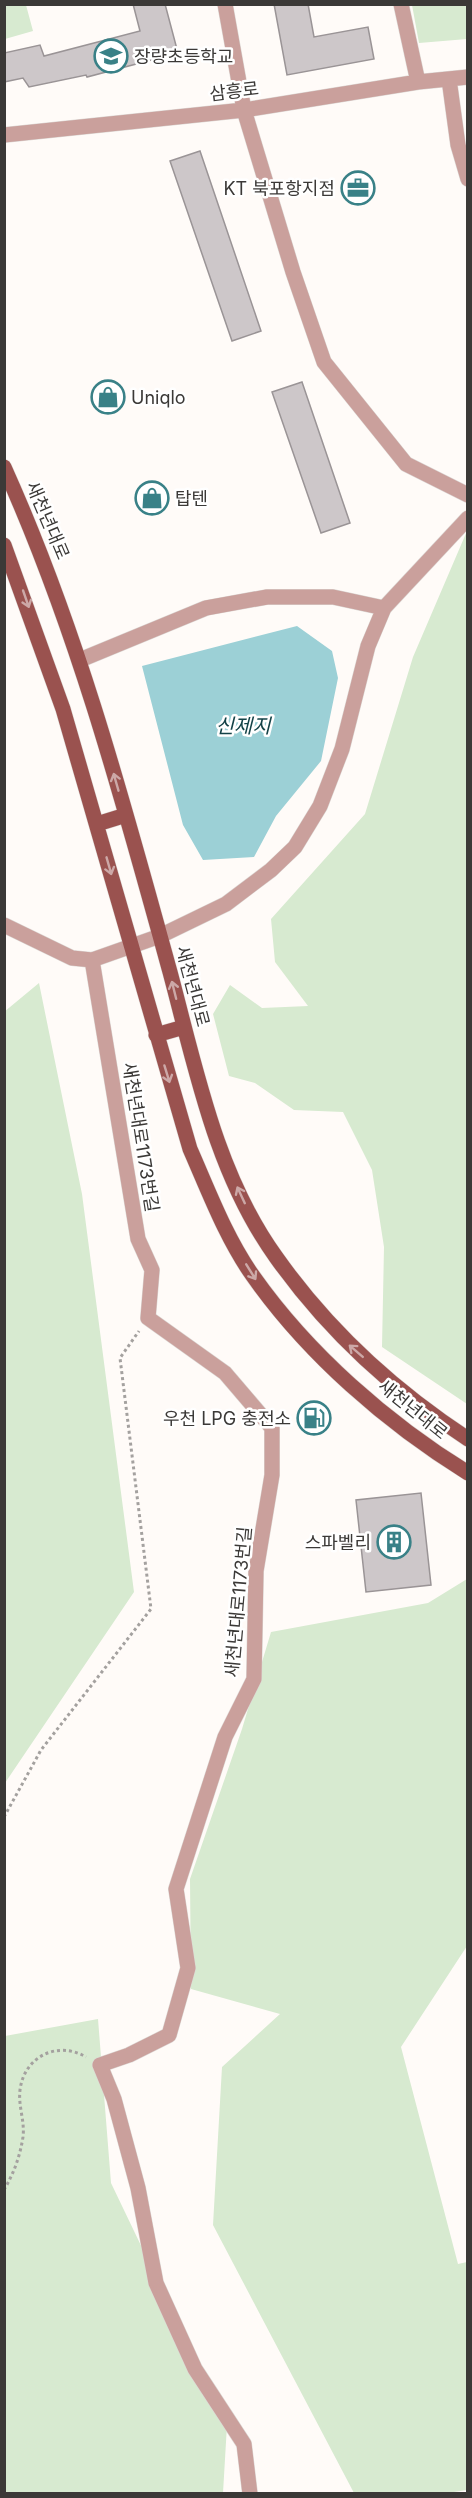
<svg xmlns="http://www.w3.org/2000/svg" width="472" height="2498" font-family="Inter,'Noto Sans KR',sans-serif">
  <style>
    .green { fill: #d7ead0 }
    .water { fill: #9cd0d6 }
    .building { fill: #cdc7c9; stroke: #9a9496; stroke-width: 1.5 }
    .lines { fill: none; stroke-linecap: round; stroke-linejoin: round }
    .minor-casing { stroke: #dcd8d5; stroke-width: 16 }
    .major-casing { stroke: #dcd8d5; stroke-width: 16 }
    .path { stroke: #a4a19f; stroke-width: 3; stroke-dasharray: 3 3; stroke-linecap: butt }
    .minor { stroke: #caa09c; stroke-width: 15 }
    .major { stroke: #9a524f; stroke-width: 15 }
    .oneway { stroke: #cca8a7 }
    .labels { text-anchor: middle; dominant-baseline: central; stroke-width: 5; stroke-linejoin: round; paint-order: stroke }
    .poi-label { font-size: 18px; fill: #3b3937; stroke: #fff; text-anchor: start }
    .street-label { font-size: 18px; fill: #3b3937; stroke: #fff }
    .water-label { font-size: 20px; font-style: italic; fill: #134247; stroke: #fff }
  </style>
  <rect width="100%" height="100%" fill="#fffbf8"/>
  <path class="green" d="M5 4 26 5 33 31 5 39Z
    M412 5H467V39L419 43Z
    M467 531H468L467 1404 382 1347 384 1247 372 1170 343 1112 294 1110 255 1083 229 1076 213 1014 230 985 262 1008 308 1006 275 962 271 919 365 814 413 657Z
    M39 983 82 1194 134 1592 5 1783 4 1012Z
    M467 1579V1946L401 2047 458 2264 467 2262V2490L441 2494 354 2493 213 2225 222 2067 280 2014 191 1989 190 1879 242 1729 271 1632 428 1603Z
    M98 2019 111 2183 227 2425 223 2493 5 2494V2036Z"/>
  <path class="water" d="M297 626 332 651 338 678 321 761 276 816 254 857 203 860 183 825 142 666Z"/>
  <path class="building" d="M133 4H165L178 53 87 77 86 75 29 87 23 78 4 82V53L40 45 44 56 140 31Z
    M274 4H308L314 37 368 27 374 59 287 75Z
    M200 151 261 331 232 341 170 161Z
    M302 382 350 523 321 533 272 392Z
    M421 1493 431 1585 366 1592 356 1500Z"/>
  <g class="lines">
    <g class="minor-casing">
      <path id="minor" d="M225 4 244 110 293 272 324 362 406 464 468 495
        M401 4 418 82
        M449 79 458 145 468 179
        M4 135 244 110 418 82 468 77
        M80 660 206 608 267 597H333L384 608
        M4 925 72 958 92 960
        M250 2494 244 2444 195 2369 156 2283 138 2188 114 2099 100 2065 129 2055 169 2035 188 1968 176 1889 225 1737 254 1679 256 1571 272 1475V1428L225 1373 148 1318 152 1270 138 1239 92 960 160 936 226 904 271 870 295 847 320 806 342 749 368 646 384 608 468 518"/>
    </g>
    <g class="major-casing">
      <path id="major" d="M4 467C77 629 123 801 170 972 196 1069 216 1174 276 1257 327 1329 393 1390 468 1439
        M4 545 63 709 190 1149C209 1192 226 1238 253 1276 308 1354 387 1423 468 1473
        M97 824 126 815
        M156 1035 184 1027"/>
    </g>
    <path class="path" d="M4 1817 41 1750 151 1609 120 1358 139 1331
      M4 2190C14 2173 20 2156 23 2137 25 2121 18 2106 20 2090 24 2057 57 2040 86 2057"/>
    <use href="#minor" class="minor"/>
    <use href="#major" class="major"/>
  </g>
  <defs><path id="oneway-shaft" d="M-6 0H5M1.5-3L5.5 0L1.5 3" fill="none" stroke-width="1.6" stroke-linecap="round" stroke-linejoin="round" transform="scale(1.5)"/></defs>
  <g class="oneway">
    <use href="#oneway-shaft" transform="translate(26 599) rotate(71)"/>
    <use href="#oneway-shaft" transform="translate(116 782) rotate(-106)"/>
    <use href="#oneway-shaft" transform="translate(109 866) rotate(74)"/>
    <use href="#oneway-shaft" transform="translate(174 990) rotate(-104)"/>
    <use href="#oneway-shaft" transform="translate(167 1074) rotate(73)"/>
    <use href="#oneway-shaft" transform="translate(241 1195) rotate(-115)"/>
    <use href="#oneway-shaft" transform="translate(251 1272) rotate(58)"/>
    <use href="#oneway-shaft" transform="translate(356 1351) rotate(-139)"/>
  </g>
  <defs>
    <g id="school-ring" transform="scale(1.725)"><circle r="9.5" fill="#fff" stroke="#398187" stroke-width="1.5"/><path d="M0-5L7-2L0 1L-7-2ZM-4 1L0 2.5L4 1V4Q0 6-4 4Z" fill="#398187"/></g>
    <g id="office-ring" transform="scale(1.725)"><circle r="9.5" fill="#fff" stroke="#398187" stroke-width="1.5"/><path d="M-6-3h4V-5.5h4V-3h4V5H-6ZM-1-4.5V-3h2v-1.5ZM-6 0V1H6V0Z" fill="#398187"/></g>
    <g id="shop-ring" transform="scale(1.725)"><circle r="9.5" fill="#fff" stroke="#398187" stroke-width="1.5"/><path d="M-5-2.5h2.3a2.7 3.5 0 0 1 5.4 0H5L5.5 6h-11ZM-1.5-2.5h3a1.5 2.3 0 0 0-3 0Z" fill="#398187"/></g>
    <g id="fuel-ring" transform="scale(1.725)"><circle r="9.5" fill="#fff" stroke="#398187" stroke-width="1.5"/><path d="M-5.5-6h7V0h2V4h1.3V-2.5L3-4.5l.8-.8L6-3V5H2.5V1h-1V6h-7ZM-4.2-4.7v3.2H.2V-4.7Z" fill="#398187"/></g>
    <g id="building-ring" transform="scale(1.725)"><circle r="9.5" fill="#fff" stroke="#398187" stroke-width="1.5"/><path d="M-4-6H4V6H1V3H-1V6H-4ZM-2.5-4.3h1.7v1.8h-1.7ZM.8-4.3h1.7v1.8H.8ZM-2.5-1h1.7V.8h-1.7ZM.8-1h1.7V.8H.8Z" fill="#398187"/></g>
  </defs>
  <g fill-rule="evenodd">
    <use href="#school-ring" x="111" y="56"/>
    <use href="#office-ring" x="358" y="188"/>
    <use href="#shop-ring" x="108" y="397"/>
    <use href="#shop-ring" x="152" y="498"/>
    <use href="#fuel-ring" x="314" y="1418"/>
    <use href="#building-ring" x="394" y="1542"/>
  </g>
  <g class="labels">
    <g class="poi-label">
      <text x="134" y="56">장량초등학교</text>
      <text x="335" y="188" text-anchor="end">KT 북포항지점</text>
      <text x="131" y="397">Uniqlo</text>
      <text x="175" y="498">탑텐</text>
      <text x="291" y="1418" text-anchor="end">우천 LPG 충전소</text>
      <text x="371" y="1542" text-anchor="end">스파벨리</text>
    </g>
    <g class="street-label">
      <text transform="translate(234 91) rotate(-7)">삼흥로</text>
      <text transform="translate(48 520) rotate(67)">새천년대로</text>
      <text transform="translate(193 986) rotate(75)">새천년대로</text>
      <text transform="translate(141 1137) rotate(81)">새천년대로1173번길</text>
      <text transform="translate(413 1409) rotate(39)">새천년대로</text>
      <text transform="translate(238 1602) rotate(-85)">새천년대로1173번길</text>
    </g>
    <g class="water-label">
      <text x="243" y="726">신제지</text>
    </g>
  </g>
  <rect width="472" height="2498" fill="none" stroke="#3b3937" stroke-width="12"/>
</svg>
